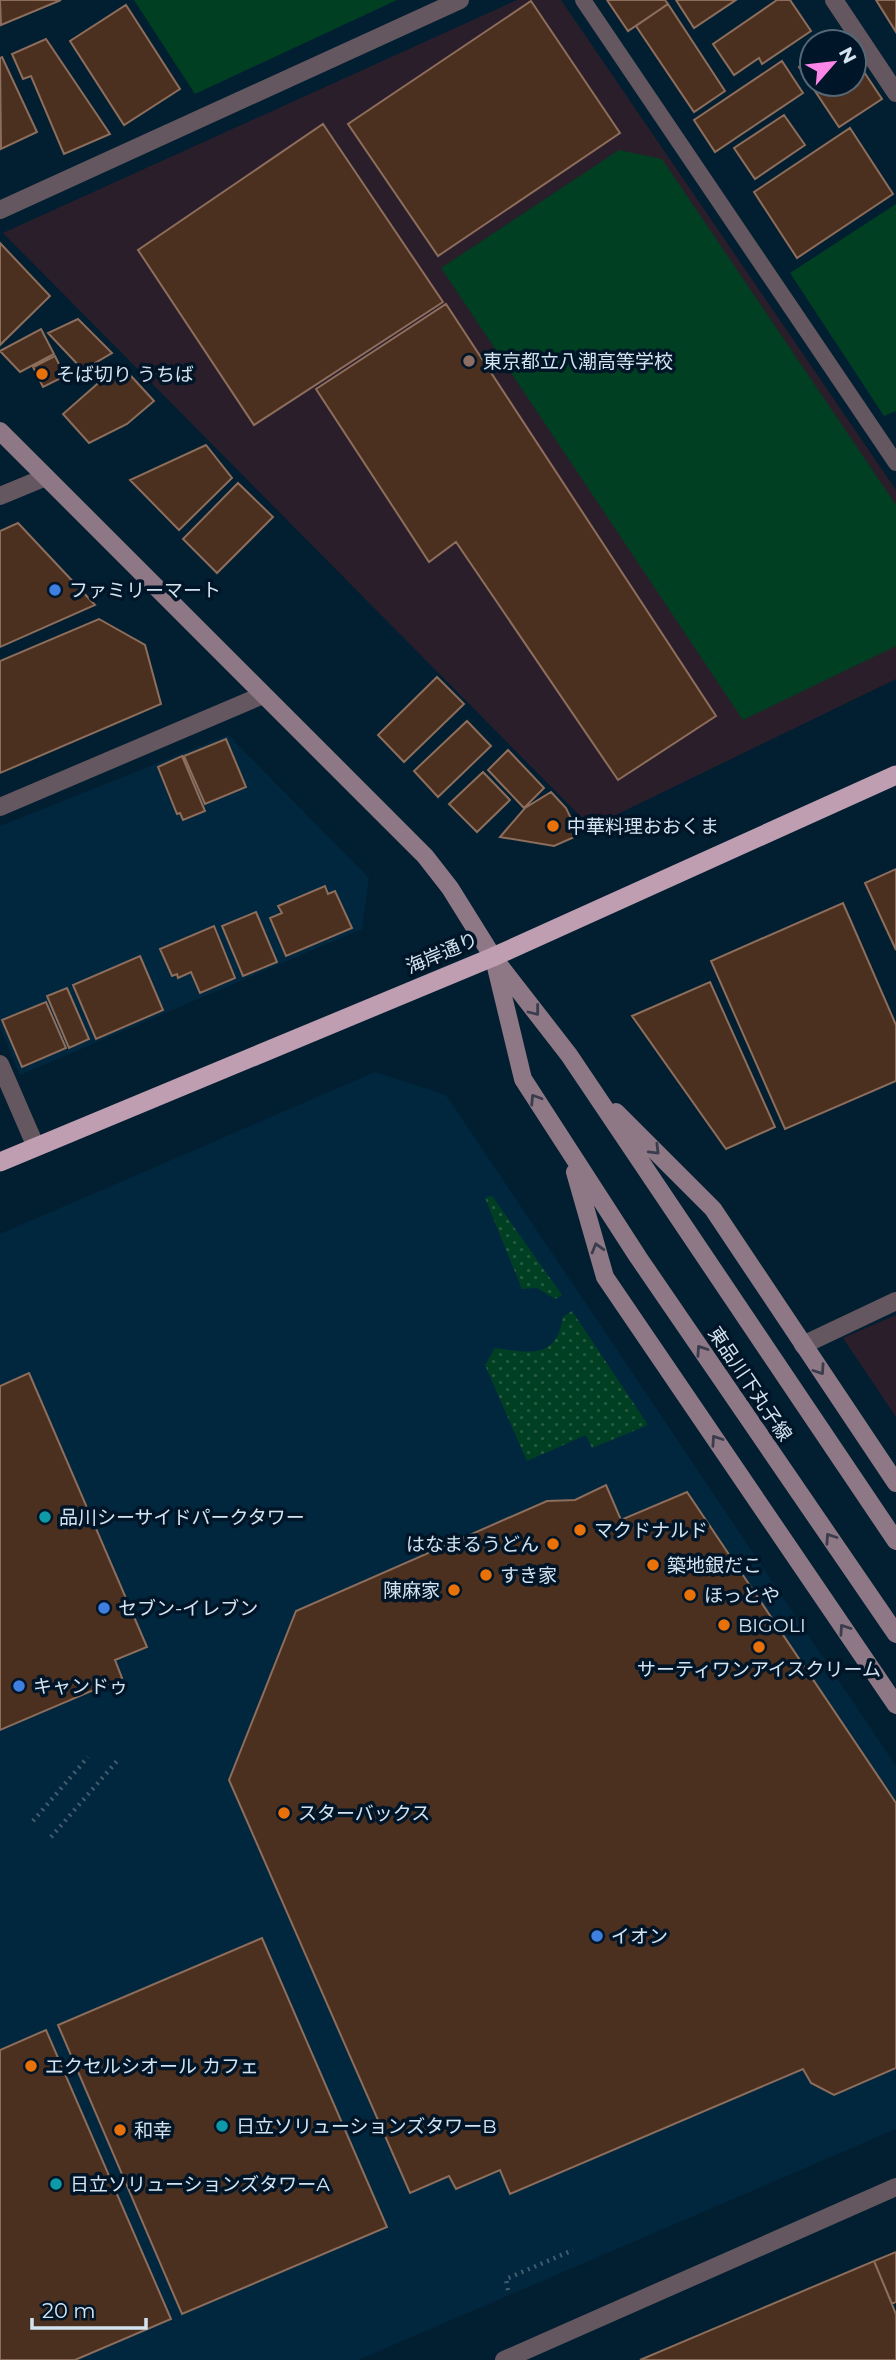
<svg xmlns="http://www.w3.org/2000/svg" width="896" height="2360" font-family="Montserrat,'Noto Sans JP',sans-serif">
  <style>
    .built { fill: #01273e }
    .education { fill: #2b1e2b }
    .grass { fill: url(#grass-dots) }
    .pitch { fill: #013f23 }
    .building { fill: #4c301f; stroke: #8d6d5b; stroke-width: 2 }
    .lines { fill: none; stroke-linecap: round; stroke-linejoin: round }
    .path { stroke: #435c6c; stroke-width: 4.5; stroke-dasharray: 2 5; stroke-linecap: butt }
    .service { stroke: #65575f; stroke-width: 16 }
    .minor { stroke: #65575f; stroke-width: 18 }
    .tertiary { stroke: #65575f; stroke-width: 18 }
    .secondary { stroke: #8f7885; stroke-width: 18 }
    .trunk { stroke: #be9eb0; stroke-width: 19 }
    .oneway { stroke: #393d4d }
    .education-dot { fill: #8d6e63; stroke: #001527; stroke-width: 2.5 }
    .food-dot { fill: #e8710a; stroke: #001527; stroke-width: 2.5 }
    .shop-dot { fill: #3f7fe0; stroke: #001527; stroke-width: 2.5 }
    .culture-dot { fill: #0f9aa8; stroke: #001527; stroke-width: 2.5 }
    .labels { text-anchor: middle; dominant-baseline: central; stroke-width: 7; stroke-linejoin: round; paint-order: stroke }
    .poi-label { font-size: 19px; fill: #d3e3f0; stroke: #001527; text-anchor: start }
    .street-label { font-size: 19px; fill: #d3e3f0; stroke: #001527 }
  </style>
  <defs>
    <pattern id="grass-dots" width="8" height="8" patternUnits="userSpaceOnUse" patternTransform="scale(1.75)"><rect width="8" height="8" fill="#013f23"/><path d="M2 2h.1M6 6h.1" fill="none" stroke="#255b43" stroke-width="1.8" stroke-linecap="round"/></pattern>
  </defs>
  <rect width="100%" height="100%" fill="#021f31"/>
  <path class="built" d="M228 735 369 878 362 929 20 1075 0 1027V826Z
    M375 1072 446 1095 896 1766V2129L358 2360H0V1234Z"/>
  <path class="education" d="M517 0H561L896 490V679L591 827 3 233Z
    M896 1315V1417L843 1338Z"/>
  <path class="grass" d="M492 1196 562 1295 555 1299 537 1288 522 1289 485 1198Z
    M572 1311 648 1425 592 1448 586 1435 527 1461 485 1365 495 1348C529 1352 556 1361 563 1317Z"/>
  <path class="pitch" d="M134 0H397L195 94Z
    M619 150 662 159 896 505V646L743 720 441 268Z
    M896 204V411L884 416 790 273Z"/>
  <path class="building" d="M0 0H61L1 25Z
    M607 0H665L668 4 628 31Z
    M676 0H736L694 28Z
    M777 0H790L811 31 762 64 759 58 734 75 713 44Z
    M876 0H896V32Z
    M531 1 620 133 438 256 348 124Z
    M668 4 725 91 694 112 636 26Z
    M126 5 180 89 124 125 70 41Z
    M46 39 110 134 64 154 31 76 23 79 12 54Z
    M2 57 37 132 1 149 0 58Z
    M854 57 882 99 839 127 799 67 812 58V84H854Z
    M782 61 803 93 715 152 694 120Z
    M784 115 805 145 755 179 734 148Z
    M323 124 443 302 254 425 138 250Z
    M850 128 893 194 797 258 754 192Z
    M0 243 50 296 0 345Z
    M446 304 716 716 618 780 456 542 429 562 316 389Z
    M78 319 112 353 83 370 48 333Z
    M41 329 54 354 20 372 0 351Z
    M55 356 65 376 43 387 33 367Z
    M120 364 154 401 127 424 89 443 63 414Z
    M206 445 232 478 179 530 130 480Z
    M238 483 273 517 217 573 183 539Z
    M18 523 95 605 0 647V531Z
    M99 619 145 645 161 704 0 773V661Z
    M437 677 464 704 404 762 378 735Z
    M467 721 491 746 438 797 414 771Z
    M226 739 246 787 205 804 184 756Z
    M508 750 544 788 524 808 488 770Z
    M182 756 205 811 183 820 180 813 177 814 158 767Z
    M483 772 510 800 477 832 449 804Z
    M551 792 566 808 579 835 554 846 500 837 525 808Z
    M896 869V950L865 883Z
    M325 886 328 894 335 891 352 928 286 956 270 918 282 913 278 906Z
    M843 903 896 1025V1081L785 1129 711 961Z
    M256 912 277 962 243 976 222 926Z
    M214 926 235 978 200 993 191 972 178 978 177 974 172 976 160 949Z
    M140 956 163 1010 96 1039 73 985Z
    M710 982 775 1127 726 1149 632 1016Z
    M67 988 89 1039 69 1048 47 996Z
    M46 1002 66 1048 22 1067 2 1020Z
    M29 1373 147 1647 115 1660 122 1678 0 1730V1386Z
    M606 1485 621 1520 687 1492 896 1803V2068L834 2095 811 2083 803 2069 510 2194 500 2170 456 2189 449 2176 410 2193 229 1780 296 1611 547 1501 575 1500Z
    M262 1938 387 2227 182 2314 58 2025Z
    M46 2030 171 2319 75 2360H0V2050Z
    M896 2252V2302L892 2304 874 2261Z
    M874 2261 896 2314V2360H640Z"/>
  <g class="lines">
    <path class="path" d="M33 1821 88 1757
      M51 1837 117 1761
      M508 2290 506 2279 573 2250"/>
    <path class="service" d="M583 0 896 463"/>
    <path class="minor" d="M834 0 896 93
      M0 210 460 0
      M0 496 46 477
      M0 807 263 695
      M0 1064 36 1147
      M803 1345 896 1301"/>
    <path class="tertiary" d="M504 2360 896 2187"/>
    <path class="secondary" d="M0 431 425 856 450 888 493 957 569 1055 896 1541
      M495 963 523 1079 638 1257 896 1634
      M616 1112 713 1209 896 1483
      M575 1172 605 1277 896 1705"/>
    <path class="trunk" d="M0 1162 493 957 896 775"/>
  </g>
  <defs><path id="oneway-chevron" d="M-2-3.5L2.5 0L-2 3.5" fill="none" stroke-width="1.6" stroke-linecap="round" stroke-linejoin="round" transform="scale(1.75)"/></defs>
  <g class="oneway">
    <use href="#oneway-chevron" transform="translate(535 1011) rotate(52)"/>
    <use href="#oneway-chevron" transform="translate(535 1099) rotate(-122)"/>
    <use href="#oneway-chevron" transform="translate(655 1150) rotate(45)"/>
    <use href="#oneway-chevron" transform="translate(597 1248) rotate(-106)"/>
    <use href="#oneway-chevron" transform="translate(701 1350) rotate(-124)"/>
    <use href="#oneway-chevron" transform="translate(820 1370) rotate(56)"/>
    <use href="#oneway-chevron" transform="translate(716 1440) rotate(-124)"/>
    <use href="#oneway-chevron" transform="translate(830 1538) rotate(-124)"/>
    <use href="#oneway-chevron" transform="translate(844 1629) rotate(-124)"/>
  </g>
  <circle class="education-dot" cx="469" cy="361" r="7"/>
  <g class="food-dot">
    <circle cx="42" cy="374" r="7"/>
    <circle cx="553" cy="826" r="7"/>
    <circle cx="580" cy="1530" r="7"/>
    <circle cx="553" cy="1544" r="7"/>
    <circle cx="653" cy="1565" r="7"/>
    <circle cx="486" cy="1575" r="7"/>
    <circle cx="454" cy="1590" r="7"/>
    <circle cx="690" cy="1595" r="7"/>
    <circle cx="724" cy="1625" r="7"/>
    <circle cx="759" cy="1647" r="7"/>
    <circle cx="284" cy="1813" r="7"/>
    <circle cx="31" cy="2066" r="7"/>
    <circle cx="120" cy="2130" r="7"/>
  </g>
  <g class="shop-dot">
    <circle cx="55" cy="590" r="7"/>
    <circle cx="104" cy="1608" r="7"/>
    <circle cx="19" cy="1686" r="7"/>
    <circle cx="597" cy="1936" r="7"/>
  </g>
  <g class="culture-dot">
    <circle cx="45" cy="1517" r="7"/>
    <circle cx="222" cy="2126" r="7"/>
    <circle cx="56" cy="2184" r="7"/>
  </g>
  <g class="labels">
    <g class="poi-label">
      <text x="483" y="361">東京都立八潮高等学校</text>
      <text x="56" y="374">そば切り うちば</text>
      <text x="69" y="590">ファミリーマート</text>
      <text x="567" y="826">中華料理おおくま</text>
      <text x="59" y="1517">品川シーサイドパークタワー</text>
      <text x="594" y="1530">マクドナルド</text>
      <text x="539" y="1544" text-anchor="end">はなまるうどん</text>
      <text x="667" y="1565">築地銀だこ</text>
      <text x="500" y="1575">すき家</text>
      <text x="440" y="1590" text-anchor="end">陳麻家</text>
      <text x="704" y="1595">ほっとや</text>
      <text x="118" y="1608">セブン-イレブン</text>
      <text x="738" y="1625">BIGOLI</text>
      <text x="759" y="1669" text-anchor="middle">サーティワンアイスクリーム</text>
      <text x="33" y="1686">キャンドゥ</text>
      <text x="298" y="1813">スターバックス</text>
      <text x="611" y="1936">イオン</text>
      <text x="45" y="2066">エクセルシオール カフェ</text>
      <text x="236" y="2126">日立ソリューションズタワーB</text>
      <text x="134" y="2130">和幸</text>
      <text x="70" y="2184">日立ソリューションズタワーA</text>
    </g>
    <g class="street-label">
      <text transform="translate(442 953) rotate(-23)">海岸通り</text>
      <text transform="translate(750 1384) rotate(56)">東品川下丸子線</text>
    </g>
  </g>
  <g transform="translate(833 63) rotate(62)"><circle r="33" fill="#001527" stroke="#546777" stroke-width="2"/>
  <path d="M0-5L12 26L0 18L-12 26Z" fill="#fa87e7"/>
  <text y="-10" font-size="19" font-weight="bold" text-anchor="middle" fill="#d3e3f0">N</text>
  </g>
  <path d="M32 2318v10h114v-10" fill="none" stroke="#d3e3f0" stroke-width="3.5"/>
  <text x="42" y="2318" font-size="21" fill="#d3e3f0" stroke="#001527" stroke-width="5" paint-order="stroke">20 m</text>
</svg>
